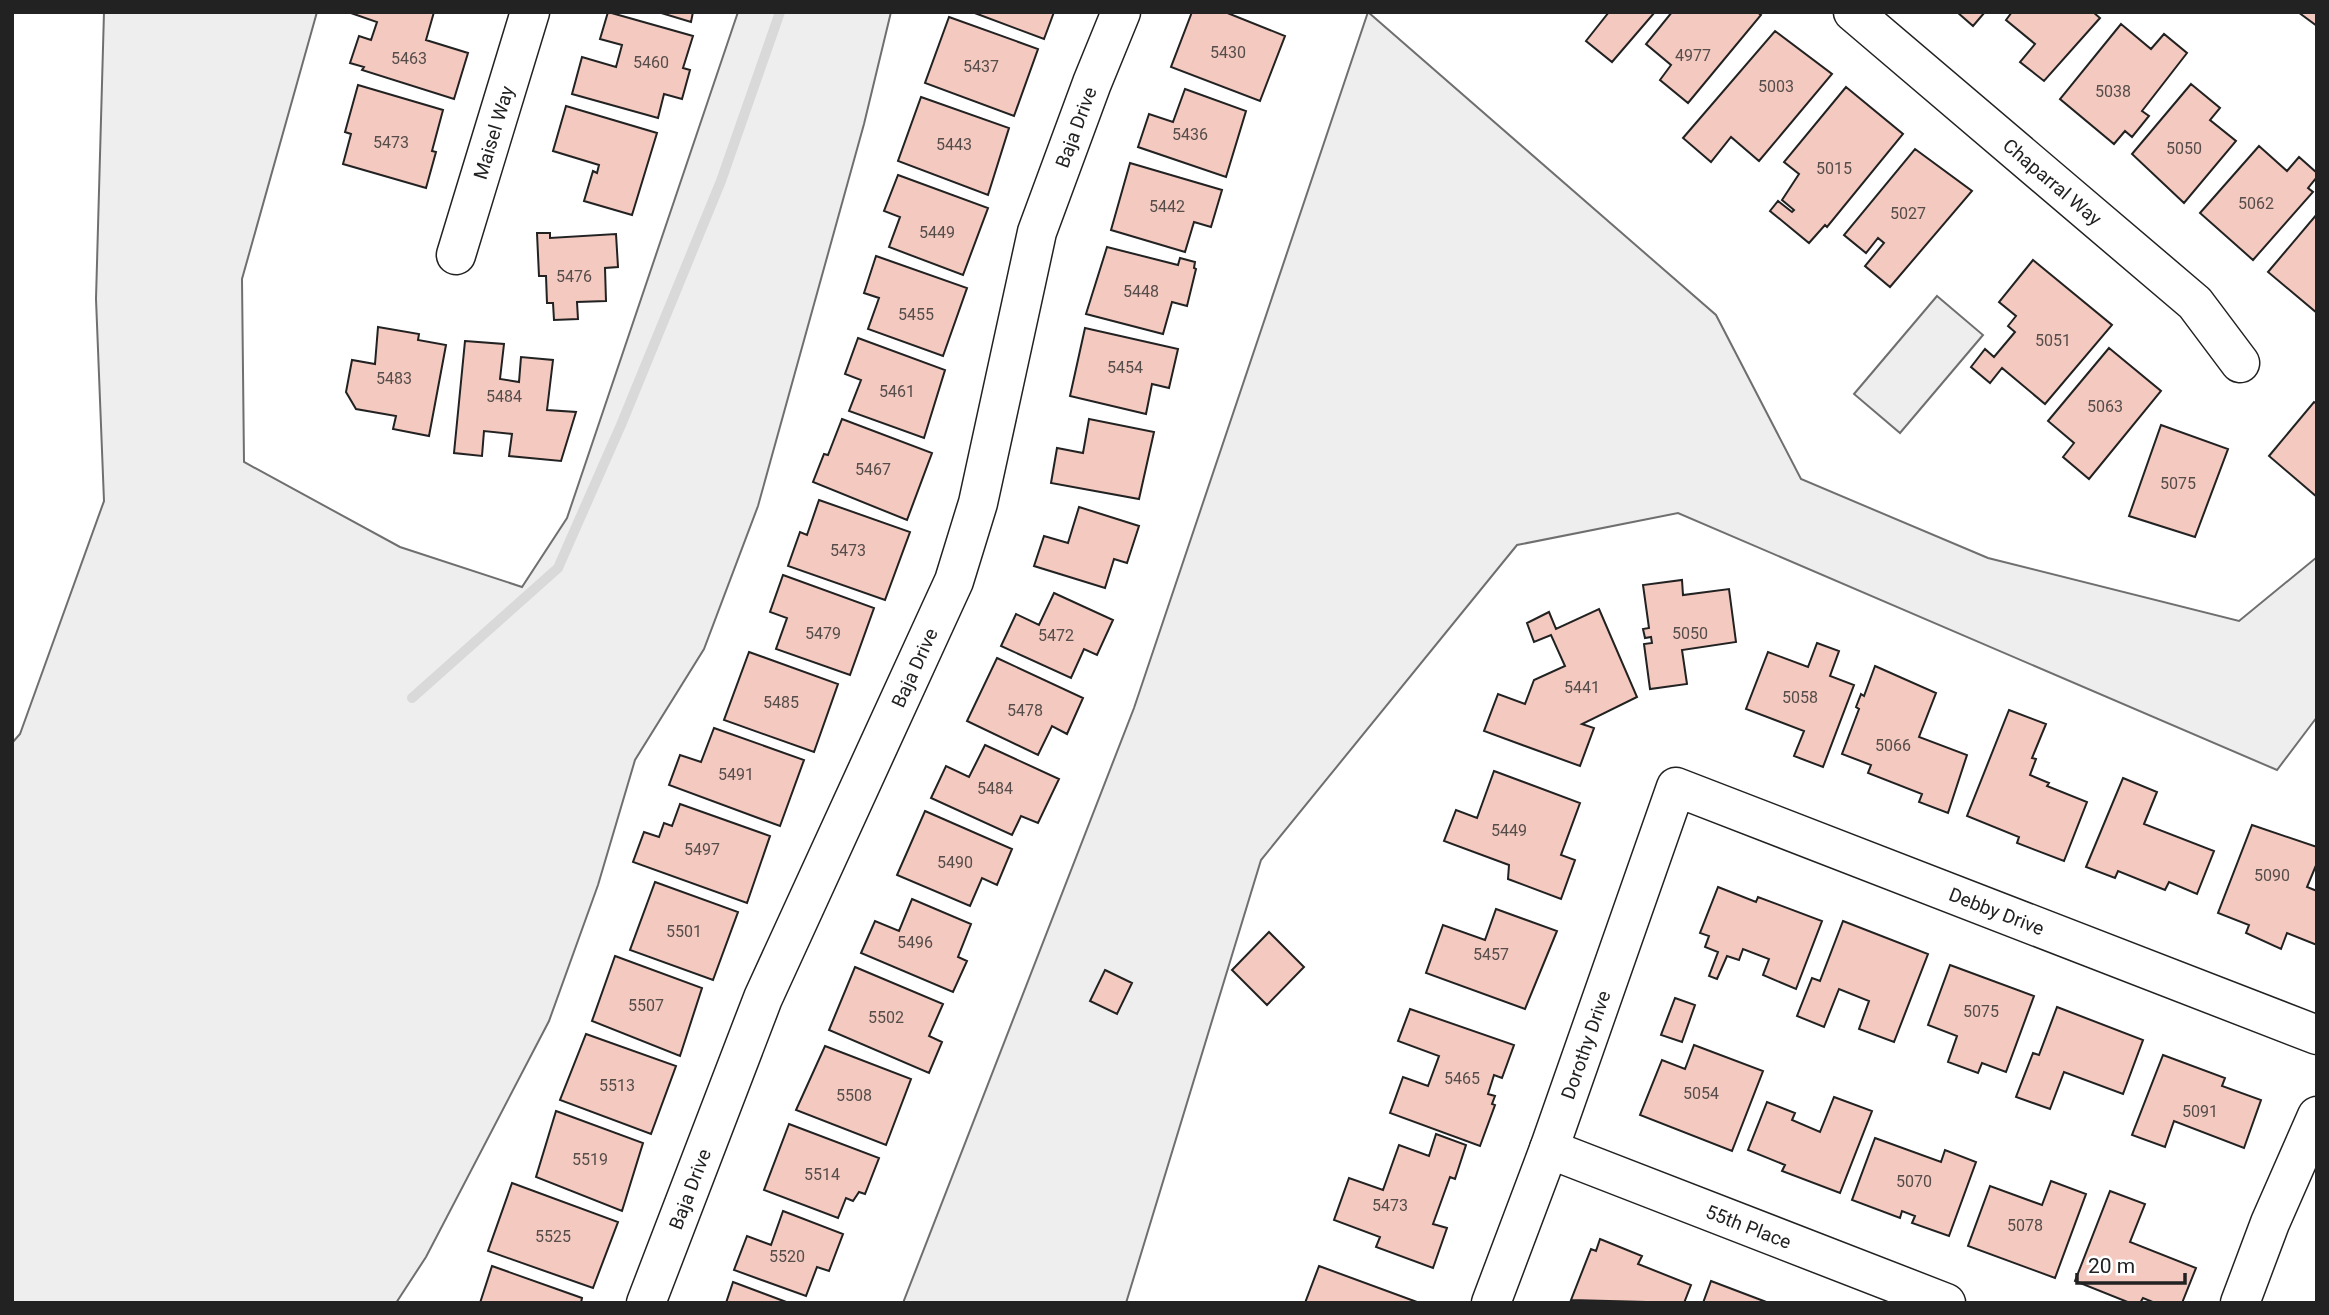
<svg xmlns="http://www.w3.org/2000/svg" width="2329" height="1315" font-family="Roboto,sans-serif">
  <style>
    .green { fill: #eee; stroke: #6f6f6f; stroke-width: 2 }
    .lines { fill: none; stroke-linecap: round; stroke-linejoin: round }
    .stream { stroke: #d9d9d9; stroke-width: 10 }
    .building { fill: #f3c9c0; stroke: #222; stroke-width: 2 }
    .minor-casing { stroke: #222; stroke-width: 41 }
    .minor { stroke: #fff; stroke-width: 38 }
    .labels { text-anchor: middle; dominant-baseline: central; stroke-width: 5; stroke-linejoin: round; paint-order: stroke }
    .number-label { font-size: 16px; fill: #564c4a }
    .street-label { font-size: 19px; fill: #222; stroke: #fff }
  </style>
  <rect width="100%" height="100%" fill="#fff"/>
  <path class="green" d="M104 12H317L242 279 244 462 400 547 522 587 567 518 738 12H891L864 124 758 506 704 649 635 760 598 885 549 1021 426 1257 396 1303H12V743L20 734 104 501 96 299Z
    M1368 12 1716 315 1801 479 1988 558 2239 621 2317 557V717L2277 770 1678 513 1517 545 1261 860 1126 1303H903L1134 708Z
    M1937 296 1983 335 1900 433 1854 394Z"/>
  <g class="lines">
    <path class="stream" d="M412 698 558 568 621 425 721 181 780 12"/>
  </g>
  <path class="building" d="M434 12 426 40 468 53 454 99 362 70 364 67 350 63 359 36 371 40 377 22 348 12Z
    M608 12 693 36 683 68 690 70 682 99 664 94 658 118 572 94 582 57 616 67 622 45 600 39Z
    M658 12H693L691 22Z
    M972 12H1054L1044 39Z
    M1192 12H1225L1285 36 1260 101 1171 67Z
    M1609 12H1655L1612 62 1586 41Z
    M1672 12H1757L1761 15 1688 103 1660 80 1671 65 1646 44Z
    M1957 12H1985L1973 26Z
    M2012 12H2093L2100 18 2044 81 2020 62 2035 44 2006 20Z
    M2298 12H2317V26Z
    M949 17 1038 49 1014 116 925 83Z
    M2121 24 2151 49 2164 34 2187 53 2142 111 2149 116 2132 137 2125 131 2114 144 2060 99Z
    M1775 31 1832 74 1759 161 1731 137 1711 162 1683 138Z
    M2191 84 2220 108 2210 120 2236 141 2184 203 2132 154Z
    M358 85 443 110 432 151 436 152 426 188 343 164 351 134 345 132Z
    M1846 87 1903 134 1827 227 1825 225 1809 243 1770 211 1778 201 1792 212 1794 210 1782 200 1799 174 1784 162Z
    M1185 89 1246 111 1226 177 1138 147 1149 114 1173 122Z
    M921 97 1009 128 988 195 898 161Z
    M566 106 657 133 632 215 584 201 593 171 597 173 599 165 553 151Z
    M2259 146 2287 171 2299 157 2317 173V177L2308 188 2313 192 2253 260 2200 213Z
    M1915 149 1972 191 1890 287 1865 266 1884 243 1878 238 1866 253 1844 235Z
    M1130 163 1222 190 1211 227 1194 222 1185 252 1111 230Z
    M898 175 988 208 963 275 889 247 900 217 884 211Z
    M2317 214V313L2268 272Z
    M537 233H550V238L616 234 618 267 605 268 606 301 577 302 578 319 554 320 553 303H547L546 276H539Z
    M1107 247 1178 265 1180 258 1195 262 1194 268 1196 269 1187 306 1172 302 1163 334 1086 314Z
    M876 256 967 288 943 356 868 329 879 298 864 293Z
    M2033 260 2112 325 2045 404 2002 368 1990 383 1971 367 1985 349 1994 357 2015 332 2008 326 2016 316 1999 302Z
    M378 327 419 334 418 340 446 345 429 436 393 429 396 416 356 409 346 392 352 360 375 364Z
    M1085 328 1178 349 1169 388 1152 384 1146 414 1070 396Z
    M858 338 945 370 924 438 849 411 861 380 845 374Z
    M465 341 504 344 500 379 519 382 521 357 553 360 547 410 576 412 561 461 509 456 512 434 484 431 482 456 454 453Z
    M2109 348 2161 391 2089 479 2063 457 2074 443 2048 421Z
    M2314 402 2317 404V497L2269 456Z
    M842 419 932 453 907 520 813 482 824 454 828 455Z
    M1089 419 1154 432 1139 499 1051 483 1057 448 1083 453Z
    M2161 425 2228 449 2195 537 2129 516Z
    M819 500 910 532 885 600 788 566 800 532 807 535Z
    M1079 507 1139 526 1127 563 1114 559 1105 588 1034 566 1044 536 1068 543Z
    M783 575 874 608 850 675 776 649 787 618 770 612Z
    M1682 580 1683 595 1729 589 1736 642 1682 650 1687 684 1650 689 1644 644 1652 643 1651 637 1645 638 1643 629 1649 628 1643 585Z
    M1054 593 1113 620 1097 655 1084 649 1071 678 1001 646 1016 614 1039 625Z
    M1599 609 1637 697 1582 724 1594 728 1580 766 1484 731 1498 694 1525 704 1534 680 1565 666 1551 635 1534 642 1527 623 1549 612 1556 629Z
    M1817 643 1839 651 1830 676 1854 685 1823 767 1794 756 1804 731 1746 709 1768 652 1808 667Z
    M749 652 838 684 814 752 724 720Z
    M997 658 1083 698 1067 734 1052 726 1038 755 967 721Z
    M1875 666 1936 693 1919 737 1967 755 1948 813 1919 802 1922 794 1868 773 1871 765 1842 754 1859 709 1856 707 1861 694 1864 696Z
    M2009 710 2046 724 2032 758 2036 759 2030 775 2049 783 2047 786 2087 802 2064 861 2017 843 2019 837 1967 816Z
    M714 728 804 760 780 826 669 785 680 755 701 762Z
    M985 745 1059 779 1038 823 1021 816 1012 835 931 798 946 766 969 777Z
    M1494 771 1580 803 1561 855 1575 860 1561 899 1508 879 1509 865 1444 841 1456 810 1477 818Z
    M2123 778 2157 792 2144 824 2214 851 2197 894 2169 882 2165 890 2118 871 2115 878 2086 867Z
    M680 804 770 836 747 903 633 862 644 832 659 837 664 823 672 826Z
    M925 811 1012 849 997 885 982 878 970 906 897 875Z
    M2252 825 2317 847V863L2307 887 2317 891V945L2287 933 2281 949 2246 933 2249 925 2218 913Z
    M655 882 738 912 713 980 630 950Z
    M1718 887 1756 902 1758 897 1822 921 1796 989 1763 975 1769 959 1743 949 1739 960 1727 956 1717 979 1709 976 1718 952 1705 947 1709 936 1700 933Z
    M912 899 971 924 958 957 967 961 953 992 861 953 875 921 899 931Z
    M1496 909 1557 931 1525 1009 1426 973 1443 925 1485 940Z
    M1843 921 1928 954 1894 1042 1859 1029 1869 1001 1839 989 1824 1027 1797 1016 1812 978 1820 981Z
    M1269 932 1304 967 1267 1005 1232 970Z
    M615 956 702 988 680 1056 592 1021Z
    M1950 965 2034 996 2006 1072 1982 1063 1978 1073 1948 1062 1957 1036 1928 1025Z
    M855 967 943 1004 929 1036 942 1042 929 1073 829 1030Z
    M1105 970 1132 983 1117 1014 1090 1001Z
    M1675 998 1695 1005 1682 1042 1661 1035Z
    M2057 1007 2143 1040 2123 1094 2064 1072 2050 1109 2016 1097 2033 1053 2039 1055Z
    M1410 1009 1514 1045 1502 1078 1494 1075 1488 1094 1495 1096 1492 1104 1495 1105 1480 1146 1390 1113 1403 1077 1428 1086 1439 1056 1398 1041Z
    M586 1034 676 1066 651 1134 560 1100Z
    M1694 1045 1763 1071 1732 1151 1640 1115 1662 1060 1685 1069Z
    M825 1046 911 1079 886 1145 796 1110Z
    M2163 1055 2225 1078 2222 1086 2261 1100 2244 1148 2174 1121 2165 1147 2132 1135Z
    M1834 1097 1872 1111 1840 1193 1782 1171 1785 1165 1748 1150 1767 1102 1795 1113 1792 1120 1820 1132Z
    M556 1111 643 1143 622 1211 536 1177Z
    M789 1124 879 1158 865 1194 859 1192 853 1201 846 1198 838 1218 764 1190Z
    M1436 1134 1466 1145 1455 1179 1450 1177 1433 1224 1447 1228 1433 1268 1376 1247 1380 1237 1334 1220 1349 1178 1383 1190 1399 1145 1429 1156Z
    M1875 1138 1941 1162 1945 1150 1976 1162 1949 1236 1912 1223 1915 1216 1902 1211 1900 1218 1852 1200Z
    M2051 1181 2086 1194 2055 1278 1968 1246 1990 1186 2042 1205Z
    M512 1183 618 1222 593 1288 488 1251Z
    M2110 1191 2145 1204 2130 1242 2196 1268 2182 1303H2155L2143 1298 2140 1303H2130L2075 1281Z
    M783 1211 843 1234 829 1271 817 1267 806 1296 734 1270 747 1236 771 1245Z
    M1600 1239 1642 1256 1638 1264 1691 1285 1684 1303 1571 1300 1591 1249 1596 1251Z
    M492 1266 582 1298 581 1303H480Z
    M1319 1266 1417 1302V1303H1305Z
    M1711 1281 1769 1303H1703Z
    M733 1282 789 1303H726Z"/>
  <g class="lines">
    <g class="minor-casing">
      <g id="minor">
        <path id="s1" d="M1853 12 2195 303 2240 363"/>
        <path id="s2" d="M456 255 530 12"/>
        <path id="s3" d="M1549 1149 1946 1303"/>
        <path id="s4" d="M646 1303 763 998 954 581 978 503 1037 232 1092 83 1121 12"/>
        <path id="s5" d="M1491 1303 1549 1149 1676 787 2317 1035"/>
        <path d="M2240 1303 2270 1223 2317 1116"/>
      </g>
    </g>
    <use href="#minor" class="minor"/>
  </g>
  <g class="labels">
    <g class="number-label">
      <text x="1228" y="52">5430</text>
      <text x="1693" y="55">4977</text>
      <text x="409" y="58">5463</text>
      <text x="651" y="62">5460</text>
      <text x="981" y="66">5437</text>
      <text x="1776" y="86">5003</text>
      <text x="2113" y="91">5038</text>
      <text x="1190" y="134">5436</text>
      <text x="391" y="142">5473</text>
      <text x="954" y="144">5443</text>
      <text x="2184" y="148">5050</text>
      <text x="1834" y="168">5015</text>
      <text x="2256" y="203">5062</text>
      <text x="1167" y="206">5442</text>
      <text x="1908" y="213">5027</text>
      <text x="937" y="232">5449</text>
      <text x="574" y="276">5476</text>
      <text x="1141" y="291">5448</text>
      <text x="916" y="314">5455</text>
      <text x="2053" y="340">5051</text>
      <text x="1125" y="367">5454</text>
      <text x="394" y="378">5483</text>
      <text x="897" y="391">5461</text>
      <text x="504" y="396">5484</text>
      <text x="2105" y="406">5063</text>
      <text x="873" y="469">5467</text>
      <text x="2178" y="483">5075</text>
      <text x="848" y="550">5473</text>
      <text x="823" y="633">5479</text>
      <text x="1690" y="633">5050</text>
      <text x="1056" y="635">5472</text>
      <text x="1582" y="687">5441</text>
      <text x="1800" y="697">5058</text>
      <text x="781" y="702">5485</text>
      <text x="1025" y="710">5478</text>
      <text x="1893" y="745">5066</text>
      <text x="736" y="774">5491</text>
      <text x="995" y="788">5484</text>
      <text x="1509" y="830">5449</text>
      <text x="702" y="849">5497</text>
      <text x="955" y="862">5490</text>
      <text x="2272" y="875">5090</text>
      <text x="684" y="931">5501</text>
      <text x="915" y="942">5496</text>
      <text x="1491" y="954">5457</text>
      <text x="646" y="1005">5507</text>
      <text x="1981" y="1011">5075</text>
      <text x="886" y="1017">5502</text>
      <text x="1462" y="1078">5465</text>
      <text x="617" y="1085">5513</text>
      <text x="1701" y="1093">5054</text>
      <text x="854" y="1095">5508</text>
      <text x="2200" y="1111">5091</text>
      <text x="590" y="1159">5519</text>
      <text x="822" y="1174">5514</text>
      <text x="1914" y="1181">5070</text>
      <text x="1390" y="1205">5473</text>
      <text x="2025" y="1225">5078</text>
      <text x="553" y="1236">5525</text>
      <text x="787" y="1256">5520</text>
    </g>
    <g class="street-label">
      <text stroke="none"><textPath href="#s4" startOffset="1256">Baja Drive</textPath></text>
      <text stroke="none"><textPath href="#s2" startOffset="128">Maisel Way</textPath></text>
      <text stroke="none"><textPath href="#s1" startOffset="262">Chaparral Way</textPath></text>
      <text stroke="none"><textPath href="#s4" startOffset="690">Baja Drive</textPath></text>
      <text stroke="none"><textPath href="#s5" startOffset="892">Debby Drive</textPath></text>
      <text stroke="none"><textPath href="#s5" startOffset="275">Dorothy Drive</textPath></text>
      <text stroke="none"><textPath href="#s4" startOffset="122">Baja Drive</textPath></text>
      <text stroke="none"><textPath href="#s3" startOffset="214">55th Place</textPath></text>
    </g>
  </g>
  <rect width="2329" height="1315" fill="none" stroke="#222222" stroke-width="28"/>
  <path d="M2077 1273v10h108v-10" fill="none" stroke="#222222" stroke-width="3.5"/>
  <text x="2088" y="1273" font-size="21" fill="#222222" stroke="#ffffff" stroke-width="5" paint-order="stroke">20 m</text>
</svg>
